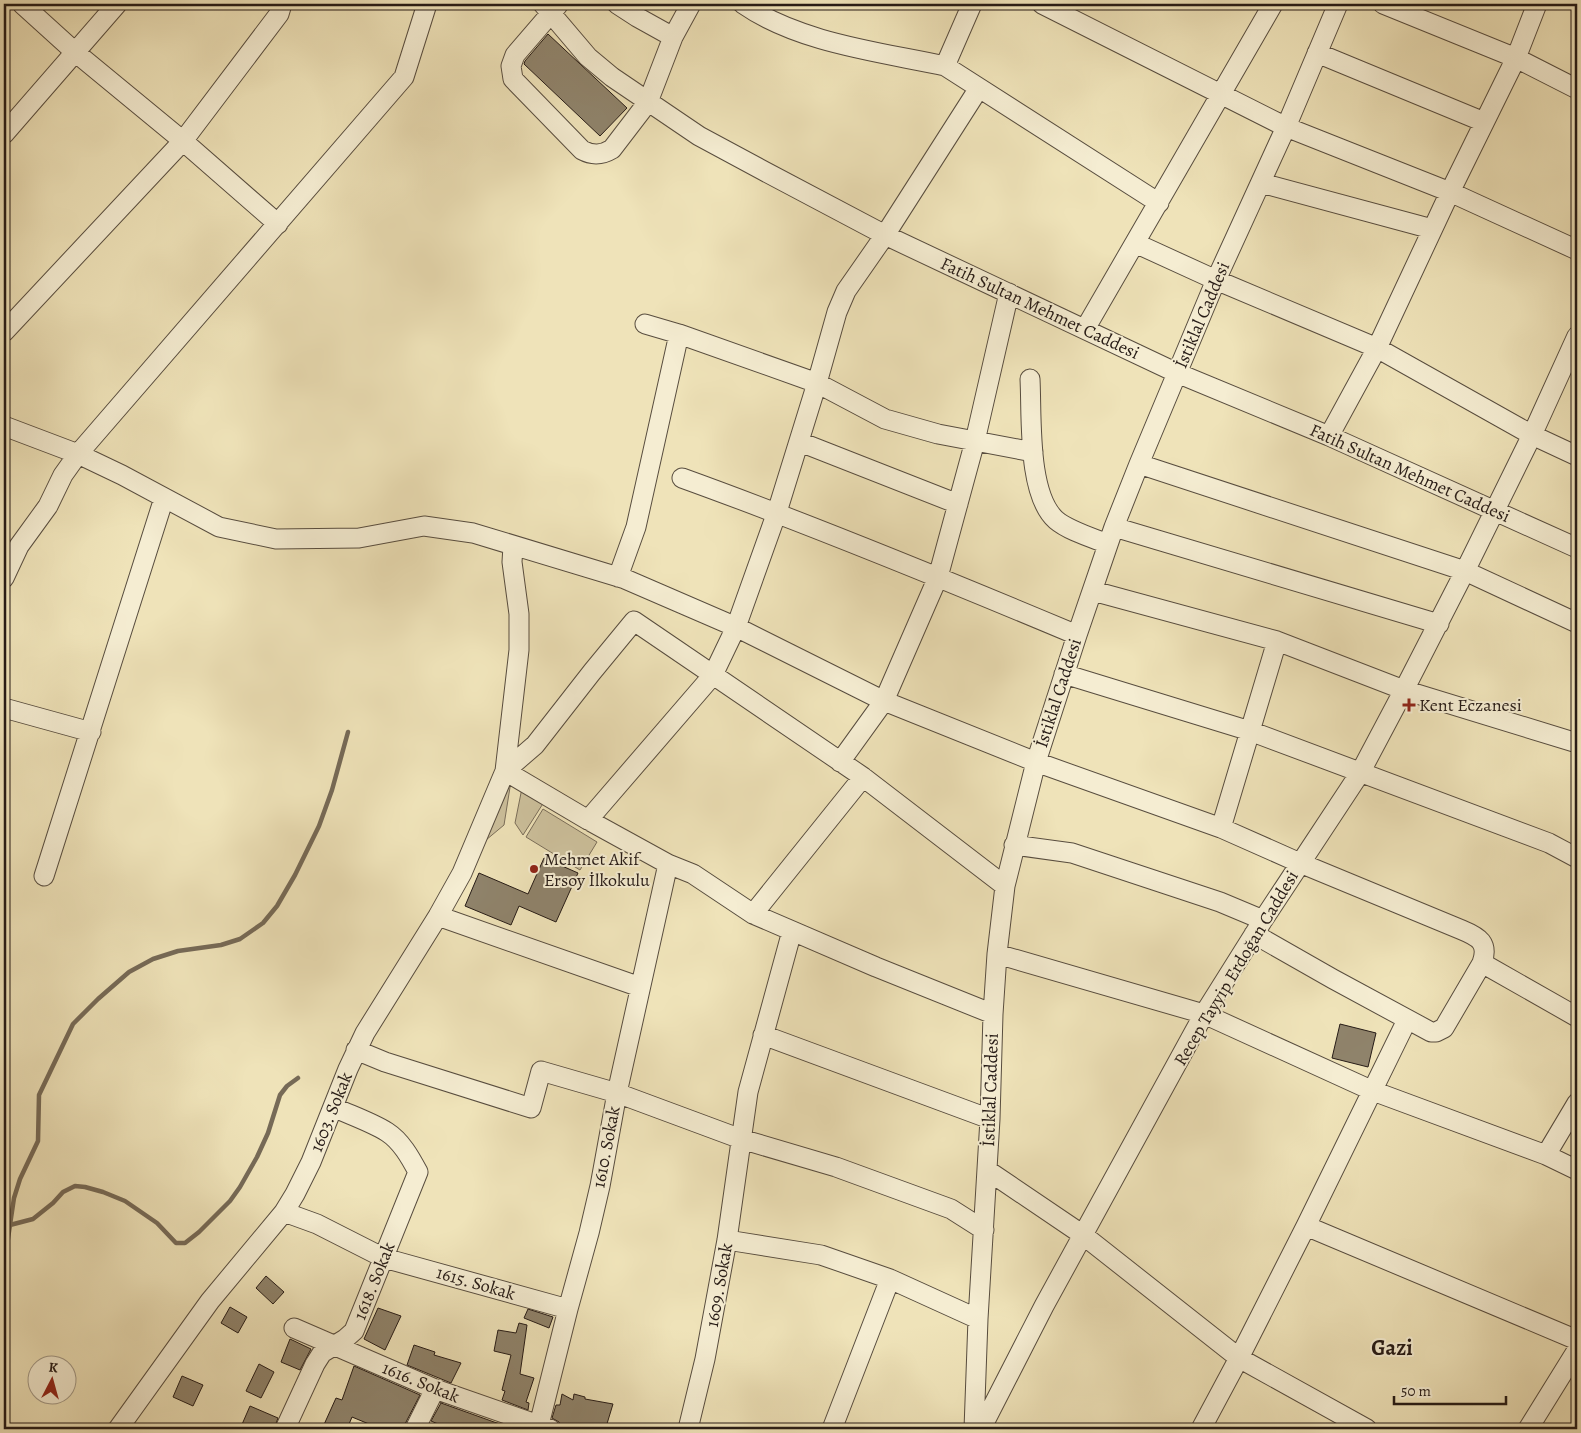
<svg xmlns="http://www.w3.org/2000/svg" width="1581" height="1433" font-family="Alegreya,serif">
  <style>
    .green { fill: #cdc19d; stroke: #7a6e5a }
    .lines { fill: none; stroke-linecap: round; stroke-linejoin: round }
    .stream { stroke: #766a57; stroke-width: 4.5 }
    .building { fill: #8f836b; stroke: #261b16 }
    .minor-casing { stroke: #584d3f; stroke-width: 21 }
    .minor { stroke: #f5edd2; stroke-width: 19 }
    .poi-dot { fill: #8f2418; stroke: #f5edd2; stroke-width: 2 }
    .labels { text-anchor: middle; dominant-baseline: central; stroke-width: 4; stroke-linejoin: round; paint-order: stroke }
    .street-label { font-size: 18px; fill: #261b16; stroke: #f5edd2 }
    .poi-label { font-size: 18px; fill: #261b16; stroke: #f5edd2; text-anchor: start }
    .district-label { font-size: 22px; font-weight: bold; fill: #261b16; stroke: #f5edd2 }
  </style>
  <rect width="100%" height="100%" fill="#efe3b9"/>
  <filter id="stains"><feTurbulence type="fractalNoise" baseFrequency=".004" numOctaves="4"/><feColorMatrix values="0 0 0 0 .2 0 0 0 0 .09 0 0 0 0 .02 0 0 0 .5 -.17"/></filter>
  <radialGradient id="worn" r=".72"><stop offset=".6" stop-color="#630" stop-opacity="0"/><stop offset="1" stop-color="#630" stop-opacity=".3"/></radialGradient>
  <path class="green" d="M511 781 504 825 486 840Z
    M522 788 544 802 523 835 515 823Z
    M543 809 597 842 580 870 526 837Z"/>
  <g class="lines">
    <path class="stream" d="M10 1225 33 1219 53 1203 63 1192 75 1186 85 1187 103 1192 125 1201 157 1223 176 1243H185L199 1232 230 1201 240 1187 257 1157 268 1133 280 1095 287 1086 298 1078
      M4 1252 7 1245 14 1198 20 1179 38 1141 39 1095 73 1024 98 999 129 972 153 959 178 951 221 945 240 939 263 923 277 906 295 875 319 826 332 790 348 732"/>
  </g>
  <path class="building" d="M548 34 627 108 600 136 524 64 525 61Z
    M544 858 578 873 556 922 519 906 511 925 465 906 479 873 528 894Z
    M1340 1024 1376 1033 1368 1067 1332 1058Z
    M266 1276 284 1292 273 1304 256 1288Z
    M230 1307 247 1317 238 1333 221 1323Z
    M378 1308 401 1316 385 1350 364 1339Z
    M528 1309 553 1317 549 1328 524 1318Z
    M519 1323 527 1325 520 1374 534 1378 526 1402 529 1403 528 1410 502 1400 505 1391 502 1390 511 1355 494 1351 498 1330 516 1333Z
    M290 1339 311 1349 300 1370 281 1362Z
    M414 1345 435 1352 434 1355 461 1363 451 1383 407 1365Z
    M259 1364 274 1372 261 1398 246 1391Z
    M354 1366 420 1395 405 1424 404 1429H381L352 1417 347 1429H322L336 1398 342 1400Z
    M182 1376 203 1385 193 1406 173 1397Z
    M562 1394 573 1400 574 1394 585 1397V1399L613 1404 606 1427 601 1426 600 1429H561L559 1422 552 1418 556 1405H560Z
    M441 1403 494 1422 516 1429H450L431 1421Z
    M250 1406 278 1418 274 1429H240Z"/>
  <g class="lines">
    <g class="minor-casing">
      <path id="minor" d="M22 4 75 52 183 141 278 224
        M543 4 588 57 612 77 699 136 764 171 885 235 1177 373 1329 436 1577 548
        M617 4 637 17 673 37
        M743 4C799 43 880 52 945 66
        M972 4 945 66 1159 203
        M1042 4 1286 127 1450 192 1577 250
        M1383 4 1516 58 1577 89
        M558 5 515 55 511 66 513 79 582 150C593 156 602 155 612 149L648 102 673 37 691 4
        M1317 53 1484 122
        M4 134 117 4
        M1261 183 1432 229
        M1135 243 1216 280 1377 348 1532 435 1577 456
        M645 324 679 334 817 383 885 419 938 434 1033 452
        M1085 329 1273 4
        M4 332 183 141 279 14 282 4
        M1030 379C1032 416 1027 494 1056 520 1069 531 1093 538 1108 544
        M4 426 78 454 122 475 219 527 276 539 359 538 424 526 473 533 625 579 736 627 884 701 1036 762 1221 828 1300 863 1462 930C1479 937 1489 943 1482 963L1444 1028 1436 1032H1431L1333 979 1254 934
        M1329 436 1377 348 1450 192 1516 58 1537 4
        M800 442 958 504
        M1139 464 1465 571 1577 623
        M682 478C815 526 946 580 1077 635
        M1114 527 1439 624
        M618 577 636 527 679 334
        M4 578 19 546 48 506 63 475 78 454 404 77 427 4
        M1093 591 1277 641 1404 690 1577 743
        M1064 674 1250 731 1549 843 1577 858
        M4 708 91 732
        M840 762 884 701 938 577 975 441 1009 293
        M505 771 535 745 592 672 634 621 863 777 1005 886
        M505 771 588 820 668 864 693 874 753 914 876 967 993 1014
        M588 820 713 675 736 627 777 512 817 383 837 312 846 291 885 235 979 88
        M1221 828 1277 641
        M1014 845 1072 853 1220 902 1263 920
        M44 876 164 498
        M753 914 863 777
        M438 916 640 987
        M997 954 1204 1014 1373 1091 1546 1155 1577 1103
        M1482 963 1577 1017
        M763 1035 990 1119
        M356 1050 385 1062 531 1108 541 1071 617 1093 741 1139 836 1167 951 1209 984 1230
        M1546 1155 1577 1170
        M987 1170 1083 1235 1239 1358 1306 1226 1407 1020
        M284 1212 317 1224 384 1258 568 1309
        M1306 1226 1577 1340
        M727 1240 821 1255 890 1279 978 1319
        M294 1328 435 1389 550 1429
        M118 1429 210 1301 284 1212 295 1194 311 1162 348 1069 365 1033 438 916 462 873 505 771 519 650V614L512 562 513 546
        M285 1429 315 1364 322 1353 345 1339 354 1331 418 1172C410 1157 401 1141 387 1132 371 1122 350 1115 333 1107
        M415 1429 435 1389
        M538 1429 568 1309 589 1233 600 1186 617 1093 668 864
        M688 1429 705 1359 727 1240 748 1092 792 931
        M832 1429 890 1279
        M974 1429 978 1319 990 1119 993 1014 997 954 1005 886 1036 762 1077 635 1114 527 1139 464 1216 280 1286 127 1338 4
        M981 1429 1044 1306 1204 1014 1263 920 1360 773 1404 690 1465 571 1532 435 1577 336
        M1201 1429 1239 1358 1367 1429
        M1528 1429 1577 1350"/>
    </g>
    <use href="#minor" class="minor"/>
  </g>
  <g class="poi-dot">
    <path d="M1406.5 697.5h5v5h5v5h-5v5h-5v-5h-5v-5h5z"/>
    <circle cx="534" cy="869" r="5"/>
  </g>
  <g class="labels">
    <g class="street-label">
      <text transform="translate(1040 308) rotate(25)">Fatih Sultan Mehmet Caddesi</text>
      <text transform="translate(1202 315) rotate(-67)">İstiklal Caddesi</text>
      <text transform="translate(1410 473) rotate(24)">Fatih Sultan Mehmet Caddesi</text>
      <text transform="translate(1058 693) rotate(-72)">İstiklal Caddesi</text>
      <text transform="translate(1236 968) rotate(-59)">Recep Tayyip Erdoğan Caddesi</text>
      <text transform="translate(990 1090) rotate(-88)">İstiklal Caddesi</text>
      <text transform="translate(331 1112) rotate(-68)">1603. Sokak</text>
      <text transform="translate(606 1147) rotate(-79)">1610. Sokak</text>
      <text transform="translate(374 1281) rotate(-68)">1618. Sokak</text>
      <text transform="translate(476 1283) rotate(16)">1615. Sokak</text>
      <text transform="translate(719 1285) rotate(-80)">1609. Sokak</text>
      <text transform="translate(421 1382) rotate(22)">1616. Sokak</text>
    </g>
    <g class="poi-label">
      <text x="1419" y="705">Kent Eczanesi</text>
      <text x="544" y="859">Mehmet Akif<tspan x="544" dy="21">Ersoy İlkokulu</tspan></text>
    </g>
    <g class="district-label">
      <text x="1392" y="1348">Gazi</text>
    </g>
  </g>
  <rect width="1581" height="1433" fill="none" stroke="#efe3b9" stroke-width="20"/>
  <rect x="5" y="5" width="1571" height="1423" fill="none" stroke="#261b16" stroke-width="2.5"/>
  <rect x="10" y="10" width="1561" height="1413" fill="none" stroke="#261b16"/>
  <g transform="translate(52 1380) rotate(6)"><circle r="24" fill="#f5edd2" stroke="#a29987"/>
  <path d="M0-4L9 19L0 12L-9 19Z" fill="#8f2418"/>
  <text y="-8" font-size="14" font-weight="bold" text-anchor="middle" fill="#261b16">K</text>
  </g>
  <path d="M1394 1396v8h112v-8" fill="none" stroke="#261b16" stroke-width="2.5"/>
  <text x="1401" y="1396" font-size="15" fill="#261b16" stroke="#f5edd2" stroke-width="4" paint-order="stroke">50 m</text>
  <rect width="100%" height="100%" filter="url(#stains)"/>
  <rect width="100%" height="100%" fill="url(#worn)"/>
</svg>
